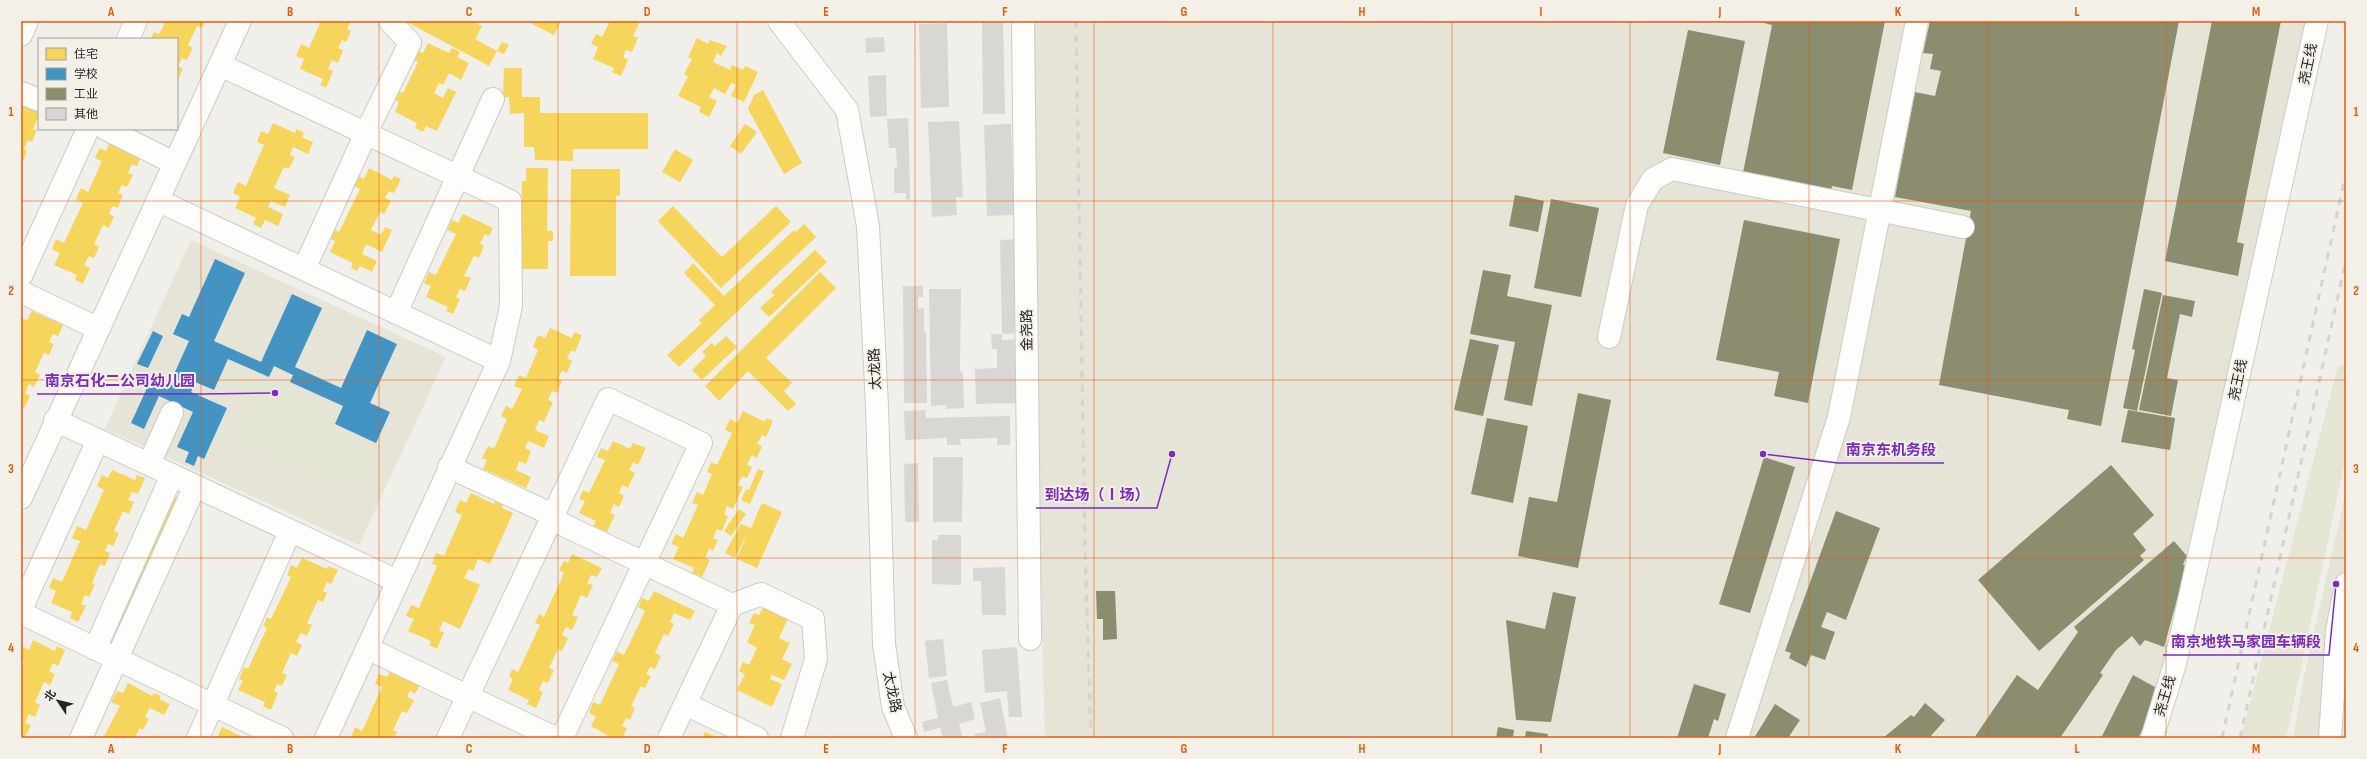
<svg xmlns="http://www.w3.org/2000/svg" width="2367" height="759" font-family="'Sofia Sans Condensed','Noto Sans SC',sans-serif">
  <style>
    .built { fill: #e6e3d7 }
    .green { fill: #e4e5d3 }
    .homes { fill: #f6d55c }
    .schools { fill: #4393c3 }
    .industry { fill: #8c8c6e }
    .building { fill: #d9d7d4 }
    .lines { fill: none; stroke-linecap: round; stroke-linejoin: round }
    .minor-casing { stroke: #cccbc7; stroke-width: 24 }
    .minor { stroke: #fdfdfc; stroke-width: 22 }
    .rail { stroke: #d3d3d1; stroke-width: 3; stroke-dasharray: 7 7; stroke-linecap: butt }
    .grid { fill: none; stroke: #e8590c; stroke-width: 1; stroke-opacity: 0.55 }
    .labels { text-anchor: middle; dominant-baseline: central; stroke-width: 4; stroke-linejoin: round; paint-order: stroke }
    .street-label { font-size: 14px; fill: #262521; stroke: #f3f1e7 }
    .leader { fill: none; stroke: #7b2cbf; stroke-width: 1.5 }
    .callout-dot { fill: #7b2cbf; stroke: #f3f1e7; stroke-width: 1.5 }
    .callout-label { font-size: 15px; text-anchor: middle; font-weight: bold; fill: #7b2cbf; stroke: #f3f1e7; stroke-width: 4; stroke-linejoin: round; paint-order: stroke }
    .neatline { fill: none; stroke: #e8590c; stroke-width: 1.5 }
    .grid-label { font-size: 13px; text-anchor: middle; font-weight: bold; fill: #e8590c }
  </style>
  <rect width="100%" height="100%" fill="#f0efea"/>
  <path class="built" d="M1025 21H2309L2158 738H1045Z
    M191 240 446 357 359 545 105 429Z
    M2346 492V738H2293L2304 676Z"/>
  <path class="green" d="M229 365 338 413 333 426 377 446 356 494 232 439 246 407 232 400 238 385 222 378Z
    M2338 366H2346V456L2286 738H2241Z"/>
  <path class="homes" d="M166 21H205L202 28 197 26 188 45 193 48 187 60 182 58 178 66 183 69 177 81V39H151L154 32 159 34Z
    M321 21H351L347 29 351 31 346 42 342 40 338 48 343 50 338 63 332 60 328 69 333 71 326 88 320 85 323 79 300 69 304 59 296 56 301 44 309 48Z
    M405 21H472L482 26 475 39 497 51 489 66Z
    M534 21H561L554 35 532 24Z
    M610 21H640L633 36 638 38 632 52 626 50 623 57 628 60 621 76 612 72 614 68 593 59 598 47 591 44 596 34 602 37Z
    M697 38 708 44 710 40 727 46 721 56 717 53 713 62 730 70 732 65 743 70 745 66 758 72 744 102 731 96 736 85 731 83 725 94 714 88 709 97 717 101 709 117 699 112 701 107 678 96 688 76 684 74 692 59 688 57Z
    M502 42 509 45 504 54 497 51Z
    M428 43 449 53 452 48 460 52 457 57 469 63 461 80 449 73 443 85 439 83 434 93 443 98 448 88 456 92 437 131 426 126 423 132 415 128 417 123 395 112 399 102 394 99 398 91 403 93 418 62 411 58 415 50 423 53Z
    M504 68H522V97H540V113H648V149H573V161L535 160 534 147H524V113L510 114 509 97H503Z
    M763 90 802 163 784 174 748 109 754 95Z
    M21 99 39 107V120H37L33 129 37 130 32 142 28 140 24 149 27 151 22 163Z
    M273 123 295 133 296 129 304 133 302 137 313 142 308 154 293 147 290 155 295 157 289 169 284 167 274 188 290 195 285 207 271 201 268 207 283 214 278 226 265 220 261 228 253 224 256 218 235 208 240 197 233 193 238 182 246 186 264 145 257 142 261 131 268 134Z
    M745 124 757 132 741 154 730 146Z
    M111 140 142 154 137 166 132 164 128 173 133 175 127 187 122 185 118 193 123 195 118 208 112 206 109 214 114 216 109 228 103 225 94 244 99 247 94 258 89 256 84 265 90 268 83 284 75 280 77 275 54 265 60 253 52 249 56 239 64 243 83 203 76 199 81 188 88 192 102 161 95 158 100 148 106 151Z
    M675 149 693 160 680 182 662 172Z
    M369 168 392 180 394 176 401 179 394 193 389 191 385 198 391 201 384 214 380 212 371 230 381 235 385 227 392 230 382 252 366 244 362 254 377 261 372 272 360 266 357 271 351 268 353 263 330 252 335 241 328 238 332 228 339 232 360 189 354 186 358 176 364 179Z
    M526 168H548L547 231H553V241H548V269H521L522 181H526Z
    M571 169H620V195L616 196V276H570Z
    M673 206 722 257 776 206 791 222 721 288 658 221Z
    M463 214 493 228 489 236 485 234 480 244 484 246 479 258 474 256 464 276 471 278 465 291 460 289 456 297 460 299 453 314 446 311 448 307 426 297 431 286 424 283 429 272 436 275 456 234 447 230 452 220 458 223Z
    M804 224 816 237 679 367 667 355 702 323 699 320 715 305 684 273 693 263 724 296 794 230 796 232Z
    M815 250 827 262 769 317 760 308 774 295 771 292Z
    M820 272 836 288 766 358 792 383 784 391 796 404 788 411 748 371 719 401 705 386Z
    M32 311 54 321 56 317 65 321 58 336 53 334 49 342 54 344 49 355 44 353 35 372 40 375 34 387 29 384 25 393 30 396 24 408 21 406V336L23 332 21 330V318L27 320Z
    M550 328 572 338 574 332 582 335 575 352 571 350 567 358 572 361 567 373 562 371 558 379 562 381 557 393 552 391 548 400 553 402 544 422 539 420 535 430 549 436 544 448 528 441 525 448 531 451 526 464 519 461 516 470 531 477 526 488 483 469 487 460 482 458 488 446 494 449 507 419 501 416 506 406 512 409 522 389 514 386 519 375 526 378 538 350 533 347 538 335 545 338Z
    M726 336 737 347 702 380 692 370 706 356 702 352 712 343 715 346Z
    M743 411 765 422 767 418 773 421 766 437 762 435 757 444 762 446 757 458 752 455 747 465 752 467 747 478 742 476 738 485 743 487 733 509 727 506 724 514 728 516 722 531 717 529 713 538 718 540 713 551 709 549 705 558 710 560 702 577 692 573 694 568 673 559 679 547 671 544 676 534 683 538 698 505 692 503 697 492 703 495 712 474 707 472 711 462 717 465 732 433 725 430 730 419 737 423Z
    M613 441 630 449 633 443 646 448 638 465 633 462 629 470 635 473 628 488 622 485 619 493 624 496 619 507 614 504 610 513 615 515 607 532 593 526 596 521 579 513 585 501 579 499 583 490 589 493 605 460 597 457 601 448 608 451Z
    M758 469 764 471 750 504 741 500 746 489 749 490Z
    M112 470 135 480 137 475 145 478 138 494 132 492 128 500 134 502 129 514 123 511 114 531 119 533 113 546 108 544 105 551 110 553 105 566 100 564 92 583 95 584 89 597 85 595 81 604 86 606 78 622 70 618 72 612 51 603 56 591 49 588 53 578 62 582 80 541 72 538 77 526 86 530 104 490 97 486 102 475 108 478Z
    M471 493 494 504 496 499 504 503 502 508 513 513 490 564 478 559 473 571 469 569 464 578 480 585 460 629 443 621 439 631 444 632 437 649 429 645 431 641 408 631 414 619 406 616 411 605 419 608 437 566 432 564 436 553 444 556 462 515 455 512 460 500 466 503Z
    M171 495 182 500 125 628 114 623Z
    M762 503 782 512 757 568 737 559 748 532 735 558 725 553 741 524 751 528Z
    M739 509 746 514 731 536 724 531Z
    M572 554 602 568 597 577 591 575 587 583 593 585 587 598 581 595 572 615 578 617 572 630 566 627 562 635 568 638 562 651 558 649 549 668 554 670 548 683 543 681 539 690 543 692 536 708 527 704 529 700 508 690 513 679 509 677 512 669 518 672 540 625 535 623 539 614 544 617 564 573 559 570 564 561 568 563Z
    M302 558 327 569 328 566 338 570 331 584 327 582 323 591 327 593 323 602 318 600 307 623 312 625 307 636 301 633 296 642 302 645 297 656 291 653 282 673 287 675 282 686 277 684 274 691 278 693 271 710 263 706 265 702 238 690 243 681 239 679 244 667 248 669 267 628 263 626 267 617 271 619 291 577 287 575 291 565 297 568Z
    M654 591 695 611 690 620 674 613 670 622 674 624 668 636 664 634 655 653 661 656 655 669 650 667 646 674 651 676 645 688 641 686 631 706 635 708 630 720 626 718 622 726 627 728 622 738H612L591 726 596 716 589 713 593 702 600 705 619 664 612 661 617 651 624 655 645 611 638 607 642 598 649 601Z
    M765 604 789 616 779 638 790 643 782 659 792 664 784 680 772 675 770 679 782 684 772 707 737 690 745 674 739 671 743 662 749 665 757 648 747 642 755 625 749 623 754 613 759 615Z
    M33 640 55 651 57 646 65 650 58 666 53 663 49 671 55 674 50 685 44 682 35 702 40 705 35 717 29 714 25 723 31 725 25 737 21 735V668L24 661 21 659V646L29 650Z
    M391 669 421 682 415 694 410 691 407 697 414 700 407 713 402 711 393 730 397 732 394 738 351 737 355 727 362 731 382 687 375 684 379 674 387 677Z
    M128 683 152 696 154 693 161 696 159 699 170 704 164 715 150 708 145 717 149 719 143 730 140 728 134 738H103L120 706 111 702 117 691 123 693Z
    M222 727 245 738H217Z
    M705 732 719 738H702Z"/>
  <path class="schools" d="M215 259 245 273 214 341 261 362 292 294 322 308 295 367 341 388 367 330 397 344 370 403 390 412 376 443 335 424 343 406 290 382 293 375 274 366 269 377 228 359 214 390 195 382 191 392 227 408 204 459 198 456 194 466 185 462 189 452 177 447 193 412 159 396 144 429 131 423 153 375 170 383 189 341 173 334 182 314 189 317Z
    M153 331 163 336 148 368 137 364Z"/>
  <path class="industry" d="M1756 21H1885L1852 190 1832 186 1831 190 1743 173 1772 25Z
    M1930 21H2179L2101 426 2067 419 2069 410 1939 385 1971 211 1895 197 1915 92 1935 96 1941 71 1930 69 1933 54 1923 53Z
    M2212 21H2281L2237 242 2244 244 2238 276 2165 261Z
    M1688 30 1745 41 1720 165 1663 153Z
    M1515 195 1544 201 1538 232 1509 226Z
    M1551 199 1599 208 1581 297 1534 288Z
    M1744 220 1840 239 1808 403 1774 396 1779 372 1716 360Z
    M1483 270 1511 275 1507 296 1552 305 1532 406 1504 400 1515 342 1470 334Z
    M2144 289 2162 293 2137 411 2123 408 2135 350 2132 349Z
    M2163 295 2195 301 2192 317 2180 314 2167 378 2178 380 2171 416 2139 410Z
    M1470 339 1499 345 1483 416 1454 410Z
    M1578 393 1611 400 1578 568 1518 556 1529 497 1557 502Z
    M2128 410 2175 418 2170 450 2121 442Z
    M1487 418 1528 426 1513 503 1471 494Z
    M1764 457 1795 467 1750 613 1719 604Z
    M2111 465 2154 515 2133 534 2146 550 2140 556 2144 560 2039 651 1978 580Z
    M1836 511 1880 528 1846 620 1827 612 1821 627 1835 632 1825 660 1811 655 1806 667 1789 658 1791 653 1785 651Z
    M2174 541 2187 556 2183 564 2186 567 2164 647 2145 640 2140 646 2132 636 2116 650 2100 673 2103 675 2060 738H1974L2017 675 2038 690 2078 632 2074 627Z
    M1096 591H1115L1117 639 1103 640V619H1097Z
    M1553 592 1576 597 1551 722 1516 720 1506 620 1545 629Z
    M2133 675 2155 687 2145 725 2138 738H2101Z
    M1694 684 1726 694 1718 721 1714 719 1708 738H1677Z
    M1925 703 1945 720 1929 738H1883L1911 715 1914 717Z
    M1775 704 1800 720 1788 738H1754Z
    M1498 727 1514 730 1513 738H1496Z
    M1526 731 1548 734 1547 738H1525Z"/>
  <path class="building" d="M982 21H1003L1005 114H983Z
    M947 23 949 107 921 108 919 24Z
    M884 37 885 52 866 53 865 38Z
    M886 75 887 116 870 117 868 76Z
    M908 118 909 148 910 200 906 199V193H894V168H897L896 148H889L887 119Z
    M959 121 963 197H956L957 215 932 217 928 122Z
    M1011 124 1014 215 987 216 984 125Z
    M1018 239 1026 333 1002 334 1000 240Z
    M903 286H923V297H918V309L924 308V332H926L927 403H904Z
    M929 289H961L960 370 963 374 964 408 946 409V405L931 406Z
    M991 334H1002V340L1021 339 1022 403 976 404 975 369 997 368V349H992Z
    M925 410 926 418 1010 416V445H997V438L960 439 961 445H947V438L905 440 904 411Z
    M933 457H963L962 522H933Z
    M918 463 919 522H905L904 464Z
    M938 535H961V585L932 584V540H938Z
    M1005 567 1006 615H982L981 581H973V568Z
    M943 639 947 676 929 678 925 641Z
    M1017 647 1022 717H1009L1007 691 985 693 982 650Z
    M947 680 953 707 971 702 975 719 959 724 963 738H943L940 728 924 732 922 722 938 718 931 683Z
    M1000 698 1008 738H975L974 734 986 732 980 703Z"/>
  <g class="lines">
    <g class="minor-casing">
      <path id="minor" d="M779 21 847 110 868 226 877 406 884 644 893 707 906 738
        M1023 21 1030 639
        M21 35 27 21
        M128 39 136 21
        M220 65 510 201 511 306 499 361 326 738
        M21 93 39 100
        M106 129 174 163
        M157 200 499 361
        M304 269 366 133 410 43 390 21
        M21 276 88 129
        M21 292 99 329
        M396 313 493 99
        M1609 337 1637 205 1653 179 1672 169 1963 227
        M55 420 397 581
        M149 464 172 413
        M449 467 553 515
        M21 498 240 21
        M551 519 732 605
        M21 609 98 440
        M21 613 282 738
        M367 648 555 738
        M95 649 172 475
        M685 704 757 738
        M81 738 195 486
        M198 738 290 531
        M448 738 608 399 701 443 562 738
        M669 738 732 605 761 594 813 619 816 659 792 738
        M1737 738 1839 417 1917 21
        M2152 738 2175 664 2317 21
        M2330 738 2337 631 2346 584"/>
    </g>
    <use href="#minor" class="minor"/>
    <path class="rail" d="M1076 21 1085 549 1091 738
      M2222 738 2346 173
      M2240 738 2346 260"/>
  </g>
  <path class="grid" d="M201 21V738M379 21V738M558 21V738M737 21V738M915 21V738M1094 21V738M1273 21V738M1452 21V738M1630 21V738M1809 21V738M1988 21V738M2166 21V738M21 201H2346M21 380H2346M21 558H2346"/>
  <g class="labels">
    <g class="street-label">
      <text transform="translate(2308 64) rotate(-78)">尧王线</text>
      <text transform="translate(1027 330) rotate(-91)">金尧路</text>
      <text transform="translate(875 369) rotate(-93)">太龙路</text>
      <text transform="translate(2238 380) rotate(-78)">尧王线</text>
      <text transform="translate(892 692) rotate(78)">太龙路</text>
      <text transform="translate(2165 696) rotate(-73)">尧王线</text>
    </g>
  </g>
  <path class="leader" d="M275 393L203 394H37M1763 454L1838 463H1944M1172 454L1157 508H1036M2336 584L2329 655H2163"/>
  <g class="callout-dot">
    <circle cx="275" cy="393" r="4"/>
    <circle cx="1763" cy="454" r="4"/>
    <circle cx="1172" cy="454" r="4"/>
    <circle cx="2336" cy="584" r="4"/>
  </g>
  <g class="callout-label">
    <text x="120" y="386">南京石化二公司幼儿园</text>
    <text x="1891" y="455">南京东机务段</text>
    <text x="1097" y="500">到达场（Ⅰ场）</text>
    <text x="2246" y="647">南京地铁马家园车辆段</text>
  </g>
  <rect width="2367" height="759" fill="none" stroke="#f3f1e7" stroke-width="44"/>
  <rect x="38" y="38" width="140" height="92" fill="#f3f1e7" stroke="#a19f98"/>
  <rect x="46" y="48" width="20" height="12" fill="#f6d55c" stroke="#a19f98"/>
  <text x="74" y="58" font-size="12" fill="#262521">住宅</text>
  <rect x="46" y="68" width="20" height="12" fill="#4393c3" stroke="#a19f98"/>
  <text x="74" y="78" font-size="12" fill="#262521">学校</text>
  <rect x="46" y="88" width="20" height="12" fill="#8c8c6e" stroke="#a19f98"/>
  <text x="74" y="98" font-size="12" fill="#262521">工业</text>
  <rect x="46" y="108" width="20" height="12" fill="#d9d7d4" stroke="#a19f98"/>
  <text x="74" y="118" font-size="12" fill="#262521">其他</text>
  <g transform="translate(58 701) rotate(305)" stroke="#f3f1e7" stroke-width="3" paint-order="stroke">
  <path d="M0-3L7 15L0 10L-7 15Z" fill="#262521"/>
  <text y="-6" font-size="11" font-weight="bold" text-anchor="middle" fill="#262521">北</text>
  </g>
  <rect x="22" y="22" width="2323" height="715" class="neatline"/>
  <g class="grid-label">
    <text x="111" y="16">A</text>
    <text x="290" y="16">B</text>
    <text x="469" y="16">C</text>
    <text x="647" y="16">D</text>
    <text x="826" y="16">E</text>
    <text x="1005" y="16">F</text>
    <text x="1184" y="16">G</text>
    <text x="1362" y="16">H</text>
    <text x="1541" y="16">I</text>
    <text x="1720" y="16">J</text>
    <text x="1898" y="16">K</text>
    <text x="2077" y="16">L</text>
    <text x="2256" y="16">M</text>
    <text x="11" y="116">1</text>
    <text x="2356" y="116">1</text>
    <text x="11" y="295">2</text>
    <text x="2356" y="295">2</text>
    <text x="11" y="473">3</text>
    <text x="2356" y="473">3</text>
    <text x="11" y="652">4</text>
    <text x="2356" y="652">4</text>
    <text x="111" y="753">A</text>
    <text x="290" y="753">B</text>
    <text x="469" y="753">C</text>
    <text x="647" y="753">D</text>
    <text x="826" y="753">E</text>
    <text x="1005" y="753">F</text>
    <text x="1184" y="753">G</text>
    <text x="1362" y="753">H</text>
    <text x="1541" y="753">I</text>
    <text x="1720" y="753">J</text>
    <text x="1898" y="753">K</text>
    <text x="2077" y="753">L</text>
    <text x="2256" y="753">M</text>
  </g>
</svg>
